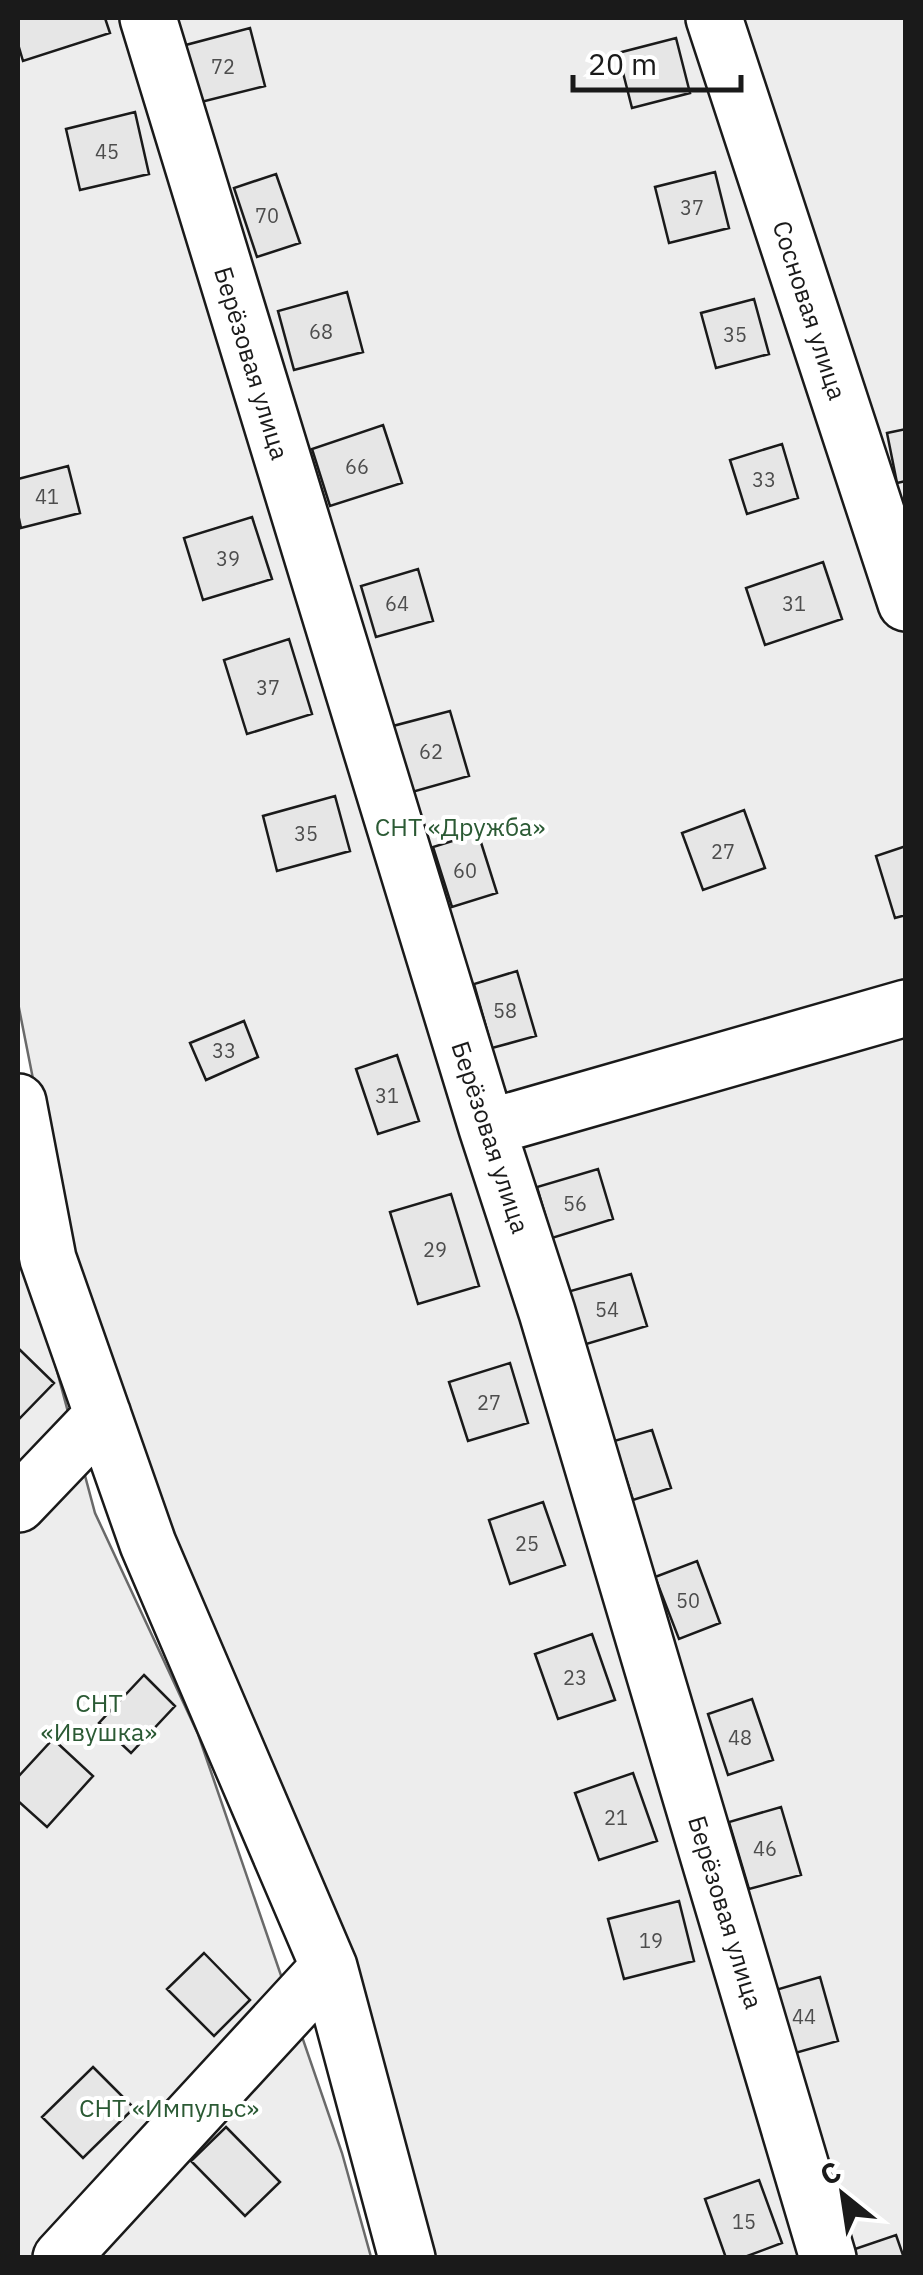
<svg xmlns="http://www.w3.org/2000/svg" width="923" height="2275" font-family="'IBM Plex Sans',sans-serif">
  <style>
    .built { fill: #ededed; stroke: #6a6a6a; stroke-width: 2.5 }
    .building { fill: #e6e6e6; stroke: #1a1a1a; stroke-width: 2.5 }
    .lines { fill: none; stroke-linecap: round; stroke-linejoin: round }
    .minor-casing { stroke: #1a1a1a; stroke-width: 60 }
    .minor { stroke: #fff; stroke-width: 55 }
    .labels { text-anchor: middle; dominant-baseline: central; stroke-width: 8; stroke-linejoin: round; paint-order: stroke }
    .number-label { font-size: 20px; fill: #4d4d4d }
    .street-label { font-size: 25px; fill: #1a1a1a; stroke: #fff }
    .park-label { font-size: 25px; fill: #2b5a34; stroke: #fff }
  </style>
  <rect width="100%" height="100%" fill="#fff"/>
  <path class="built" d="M18 18H905V2257H433L166 1532 67 1251 18 1003Z
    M18 1225 95 1513 198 1734 342 2153 371 2257H18Z"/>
  <path class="building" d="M18 18H105L110 33 23 61 18 44Z
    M250 28 265 86 197 103 182 46Z
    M676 38 690 93 632 108 618 53Z
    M135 112 149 174 80 190 66 129Z
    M715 172 729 228 669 243 655 187Z
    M276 174 300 243 257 257 234 188Z
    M347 292 363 352 294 370 278 311Z
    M754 299 769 354 716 368 701 313Z
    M383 425 402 483 330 506 312 449Z
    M906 429V481L897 483 887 433Z
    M782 444 798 498 747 514 730 460Z
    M68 466 80 513 21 528 18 514V479Z
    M252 517 272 579 203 600 184 538Z
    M823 562 842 619 765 645 746 588Z
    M418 569 433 621 376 637 361 586Z
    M289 639 312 714 247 734 224 660Z
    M450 711 469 776 412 792 393 726Z
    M335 796 350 851 277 871 263 816Z
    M744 810 765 868 703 890 682 833Z
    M478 833 497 893 452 907 433 847Z
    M906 846V915L895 918 876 856Z
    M517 971 536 1036 492 1048 474 984Z
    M244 1021 258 1057 206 1080 190 1043Z
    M397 1055 419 1121 378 1134 356 1069Z
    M598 1169 613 1219 552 1238 537 1187Z
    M451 1194 479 1286 418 1304 390 1212Z
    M631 1274 647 1326 583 1345 567 1292Z
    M18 1348 54 1383 20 1418 18 1415Z
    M510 1363 528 1423 468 1441 449 1382Z
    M652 1430 671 1488 633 1500 614 1441Z
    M543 1502 565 1565 510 1584 489 1520Z
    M697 1561 720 1623 679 1639 655 1577Z
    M592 1634 615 1700 558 1719 535 1654Z
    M144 1675 175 1706 131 1753 99 1723Z
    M752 1699 773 1760 728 1775 708 1714Z
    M53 1739 93 1776 47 1827 18 1801V1777Z
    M633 1773 657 1841 599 1860 575 1793Z
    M781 1807 801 1875 749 1889 729 1822Z
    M679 1901 694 1961 624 1979 608 1919Z
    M204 1953 250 2000 214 2036 167 1989Z
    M820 1977 838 2041 788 2055 772 1991Z
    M93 2067 134 2108 83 2158 42 2117Z
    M226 2127 280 2182 245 2216 191 2161Z
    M759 2180 782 2243 742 2258H726L705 2199Z
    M896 2235 904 2258H855L852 2250Z"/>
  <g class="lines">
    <g class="minor-casing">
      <path id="minor" d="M148 18 487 1128 547 1312 828 2258
        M714 18 906 603
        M18 1102 48 1259 148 1544 329 1967 407 2258
        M487 1128 906 1008
        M18 1504 103 1415
        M61 2258 329 1967"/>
    </g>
    <use href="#minor" class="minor"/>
  </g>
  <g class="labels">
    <g class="number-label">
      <text x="223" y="66">72</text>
      <text x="107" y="151">45</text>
      <text x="692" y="207">37</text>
      <text x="267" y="215">70</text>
      <text x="321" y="331">68</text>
      <text x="735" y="334">35</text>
      <text x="357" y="466">66</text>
      <text x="764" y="479">33</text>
      <text x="47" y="496">41</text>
      <text x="228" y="558">39</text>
      <text x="397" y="603">64</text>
      <text x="794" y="603">31</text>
      <text x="268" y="687">37</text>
      <text x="431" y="751">62</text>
      <text x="306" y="833">35</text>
      <text x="723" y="851">27</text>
      <text x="465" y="870">60</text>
      <text x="505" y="1010">58</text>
      <text x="224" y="1050">33</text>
      <text x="387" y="1095">31</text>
      <text x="575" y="1203">56</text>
      <text x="435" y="1249">29</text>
      <text x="607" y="1309">54</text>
      <text x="489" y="1402">27</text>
      <text x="527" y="1543">25</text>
      <text x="688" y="1600">50</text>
      <text x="575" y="1677">23</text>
      <text x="740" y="1737">48</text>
      <text x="616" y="1817">21</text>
      <text x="765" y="1848">46</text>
      <text x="651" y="1940">19</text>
      <text x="804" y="2016">44</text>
      <text x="744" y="2221">15</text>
    </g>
    <g class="street-label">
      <text transform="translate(810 310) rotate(72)">Сосновая улица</text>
      <text transform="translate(252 363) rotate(73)">Берёзовая улица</text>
      <text transform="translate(491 1137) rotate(72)">Берёзовая улица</text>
      <text transform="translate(726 1912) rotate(73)">Берёзовая улица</text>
    </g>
    <g class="park-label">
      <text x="460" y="826">СНТ «Дружба»</text>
      <text x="99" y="1702">СНТ<tspan x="99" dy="29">«Ивушка»</tspan></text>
      <text x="169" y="2107">СНТ «Импульс»</text>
    </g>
  </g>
  <rect width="923" height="2275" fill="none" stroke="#1a1a1a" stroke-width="40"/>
  <g transform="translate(843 2195) rotate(330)" stroke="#ffffff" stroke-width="8" paint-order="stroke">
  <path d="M0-8L18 38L0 25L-18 38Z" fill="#1a1a1a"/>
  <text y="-15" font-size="28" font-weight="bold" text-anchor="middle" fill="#1a1a1a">С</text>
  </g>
  <path d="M573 75v15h168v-15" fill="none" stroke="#1a1a1a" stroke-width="5"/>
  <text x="588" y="75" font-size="30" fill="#1a1a1a" stroke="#ffffff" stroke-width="8" paint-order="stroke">20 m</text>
</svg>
